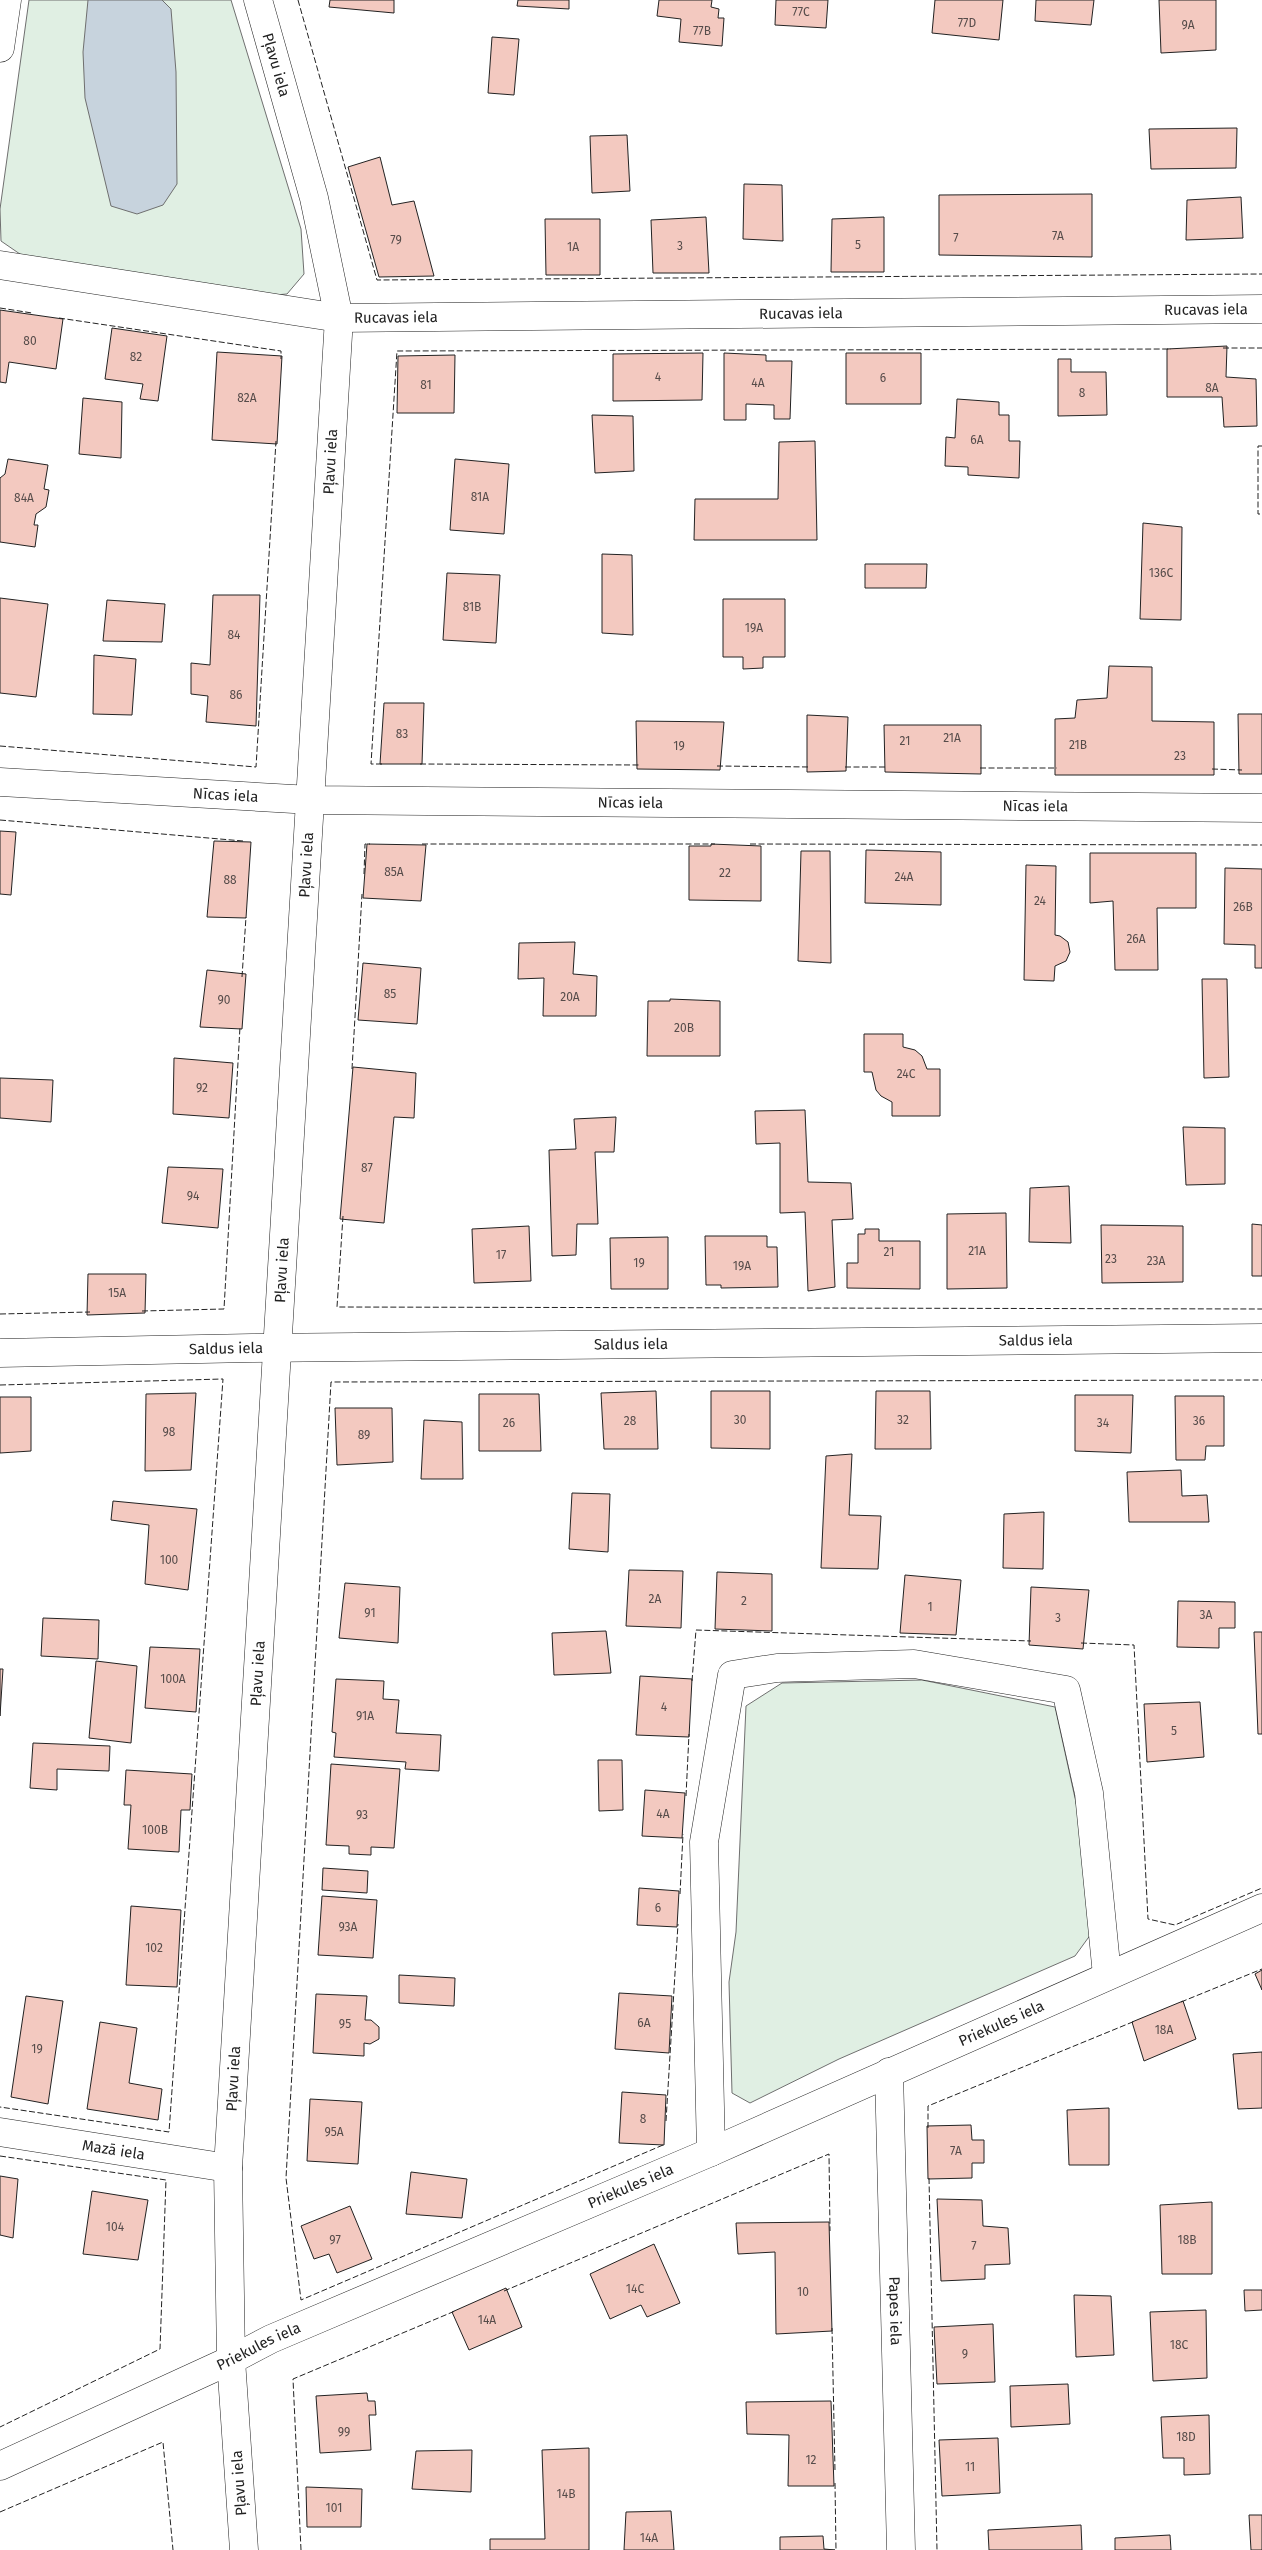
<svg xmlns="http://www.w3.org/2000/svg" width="1262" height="2550" font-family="'Fira Sans',sans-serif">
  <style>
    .green { fill: #e0efe3; stroke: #6f6f6f }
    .water { fill: #c7d3dd; stroke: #6f6f6f }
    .building { fill: #f3c9c0; stroke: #222 }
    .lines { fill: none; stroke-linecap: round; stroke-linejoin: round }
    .minor-casing { stroke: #222; stroke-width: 29 }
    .minor { stroke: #fff; stroke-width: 28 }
    .fence { stroke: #222; stroke-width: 1; stroke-dasharray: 6 2.5; stroke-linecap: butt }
    .labels { text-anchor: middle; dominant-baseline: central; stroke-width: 4; stroke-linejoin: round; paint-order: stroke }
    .number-label { font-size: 12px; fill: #564c4a }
    .street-label { font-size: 15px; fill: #222; stroke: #fff }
  </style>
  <rect width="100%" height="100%" fill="#fff"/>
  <path class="green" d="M29 0H231L301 229 304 274 287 294 251 297 33 263 1 241 0 209Z
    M922 1680 1055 1707 1077 1807 1091 1934 1075 1956 839 2059 750 2103 732 2093 729 1982 736 1932 746 1706 782 1683Z"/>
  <path class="water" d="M88 0H162L171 9 176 72 177 184 163 205 137 214 111 206 85 98 83 52Z"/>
  <path class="building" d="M330 0H394V13L329 7Z
    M518 0H569V9L517 6Z
    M659 0H712L711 7 719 9 718 18H724L722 46 679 42 681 19 657 16Z
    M776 0H828L826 28 775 25Z
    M935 0H1003L999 40 932 33Z
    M1036 0H1094L1091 25 1035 21Z
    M1159 0H1216V50L1161 53Z
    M492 37 519 39 514 95 488 93Z
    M1237 128 1236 168 1151 169 1149 129Z
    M627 135 630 191 592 193 590 136Z
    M380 157 392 205 414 201 434 276 379 277 348 167Z
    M744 184 782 185 783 241 743 239Z
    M1092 194V257L939 255V195Z
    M1241 197 1243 238 1186 240 1187 200Z
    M706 217 709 273H653L651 220Z
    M884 217V272H831L832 219Z
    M545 219H600V275H546Z
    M0 310 63 319 56 369 9 362 6 383 0 382Z
    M112 328 167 336 158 401 140 399 143 384 105 379Z
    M1227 346 1226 377 1256 379 1257 426 1224 427 1222 397H1167V349Z
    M217 352 282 356 277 444 212 440Z
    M703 353 702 400 613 401V354Z
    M724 353 766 355V361H792L790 419H774V405L746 404V420H724Z
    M846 353H921V404H846Z
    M455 355 454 413H397L398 356Z
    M1058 359H1071V372H1106L1107 415 1058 416Z
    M83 398 122 402 121 458 79 454Z
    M957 399 999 402V415H1009V441H1020L1019 478 968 475V467L945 466 946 437 955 438Z
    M592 415 633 416 634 471 595 473Z
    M815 441 817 540H694L695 499H778L779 442Z
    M8 459 48 465 44 489 49 490 46 507 36 514 34 525H38L35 547 0 542V478L5 474Z
    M455 459 509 464 504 534 450 530Z
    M1143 523 1182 527 1181 620 1140 619Z
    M602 554 632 555 633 635 602 633Z
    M865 564H927L926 588H865Z
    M447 573 500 575 496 643 443 640Z
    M213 595H260L256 726 206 722 208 696 191 694V663L210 665Z
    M0 598 48 604 36 697 0 693Z
    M723 599H785V657H763V668L743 669V657H723Z
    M107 600 165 604 162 642 103 641Z
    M94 655 136 659 132 715 93 714Z
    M1109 666 1152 667V721L1214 722V775H1055V719L1075 718 1077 700 1107 698Z
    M384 703H424L422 764H380Z
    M1238 714H1262V774H1239Z
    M807 715 848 717 846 771 807 772Z
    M636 721 724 722 720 770 637 769Z
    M884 725H981V774L885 772Z
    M0 831 16 832 11 895 0 894Z
    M214 841 251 842 246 918 207 917Z
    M367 844 426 845 421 901 363 898Z
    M711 844 761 846V901L689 900V846H711Z
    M866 850 941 852V905L865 903Z
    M801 851H830L831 963 798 961Z
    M1090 853H1196V908H1157L1158 970H1115L1113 901 1090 903Z
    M1026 865 1056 866 1055 935 1060 936 1068 942 1070 952 1066 961 1055 966 1054 981 1024 980Z
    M1225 868 1262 869V968H1255V945L1224 944Z
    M575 942 573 974 597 976 596 1016H543L544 978 518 979 519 943Z
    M363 963 421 968 417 1024 358 1020Z
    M207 970 246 974 242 1029 200 1027Z
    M1202 979H1227L1229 1077 1204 1078Z
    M670 999 720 1001V1056H647L648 1001H670Z
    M864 1034H903V1047L915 1050 922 1056 927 1069H940V1116H892V1102L881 1096 876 1090 872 1072H864Z
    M174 1058 233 1063 229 1118 173 1114Z
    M353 1067 416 1073 414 1118 394 1117 384 1223 340 1219Z
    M0 1078 53 1080 51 1122 0 1118Z
    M805 1110 808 1182 851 1183 853 1219 832 1220 835 1287 808 1291 805 1212 780 1213V1143L756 1144 755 1111Z
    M616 1117 614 1152H595L598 1224H577L576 1255 552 1256 549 1150 576 1149 574 1119Z
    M1183 1127 1225 1128V1184L1186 1185Z
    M168 1167 223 1169 218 1228 162 1223Z
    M1069 1186 1071 1243 1029 1242 1030 1188Z
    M1006 1213 1007 1288 947 1289V1214Z
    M1252 1224 1262 1225V1276H1252Z
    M1101 1225 1183 1226V1282L1102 1283Z
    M529 1226 531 1281 474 1283 472 1229Z
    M865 1229H879V1241H920V1289L847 1288V1263H858V1234H865Z
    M705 1236H767V1247H777L778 1287 721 1288V1285H706Z
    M668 1237V1289H611L610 1238Z
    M88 1274H146L145 1313 87 1315Z
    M656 1391 658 1449H604L601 1393Z
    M711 1391H770V1449L711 1448Z
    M876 1391H930L931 1449H875Z
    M196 1393 191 1470 145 1471 146 1394Z
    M479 1394H539L541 1451H479Z
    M1075 1395H1133L1131 1453 1075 1451Z
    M1175 1396H1224V1446H1206L1205 1460H1176Z
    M0 1397H31V1451L0 1453Z
    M335 1408H392L393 1462 337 1465Z
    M424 1420 462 1422 463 1479H421Z
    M852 1454 849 1515 881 1516 878 1569 821 1568 826 1456Z
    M1181 1470 1182 1496 1207 1495 1209 1522H1129L1127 1472Z
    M572 1493 610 1494 608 1552 569 1549Z
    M113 1501 197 1509 188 1590 145 1584 149 1525 111 1520Z
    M1044 1512 1043 1569 1003 1568 1004 1514Z
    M629 1570 683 1571 681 1628 626 1626Z
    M717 1572 772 1574V1631L715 1629Z
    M905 1575 961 1580 956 1635 900 1633Z
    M345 1583 400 1587 398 1643 339 1638Z
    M1031 1587 1089 1590 1083 1649 1029 1645Z
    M1178 1601 1235 1602V1628H1219V1648L1177 1647Z
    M43 1618 99 1620 98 1659 41 1656Z
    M606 1631 611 1673 554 1675 552 1633Z
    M1254 1632H1262V1734H1258Z
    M150 1647 200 1649 196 1712 145 1708Z
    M96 1661 137 1666 131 1743 89 1738Z
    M0 1669H3L0 1716Z
    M640 1676 692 1679 689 1737 636 1735Z
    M336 1679 384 1681 383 1699 399 1700 396 1733 441 1735 439 1771 405 1769 406 1762 334 1757 336 1733 332 1732Z
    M1200 1702 1204 1757 1147 1762 1144 1704Z
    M33 1743 110 1746 109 1771 57 1769V1790L30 1788Z
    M598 1760H622L623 1810 599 1811Z
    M331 1764 400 1769 394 1848 371 1847V1855L349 1854V1846L326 1845Z
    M126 1770 192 1774 190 1810H181L179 1852 128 1849 131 1805H124Z
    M645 1790 685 1793 682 1838 642 1836Z
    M323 1868 368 1871 367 1893 322 1890Z
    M639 1888 679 1891 677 1927 637 1925Z
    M322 1896 377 1900 373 1958 318 1955Z
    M131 1906 181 1910 177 1987 126 1985Z
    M1262 1970V1990L1255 1974Z
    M399 1975 455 1978 454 2006 399 2003Z
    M619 1993 672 1996 669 2053 615 2049Z
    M316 1994 367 1996 365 2020H371L379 2027V2039L370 2044 364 2043V2056L313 2053Z
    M26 1996 63 2001 48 2104 11 2097Z
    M1183 2001 1196 2039 1144 2061 1132 2022Z
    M100 2022 137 2028 129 2083 162 2089 158 2120 87 2109Z
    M1262 2052V2108L1238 2109 1233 2054Z
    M622 2092 666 2095 664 2145 619 2143Z
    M310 2099 362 2102 358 2164 307 2161Z
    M1109 2108V2165H1069L1067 2110Z
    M971 2125 972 2140H984V2163H972V2178L928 2179 927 2126Z
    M411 2172 467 2179 462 2218 406 2214Z
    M0 2176 18 2179 13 2238 0 2235Z
    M92 2191 148 2200 138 2260 83 2254Z
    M937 2199 982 2200 983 2226 1008 2228 1010 2264 985 2265V2279L941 2281Z
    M1212 2202V2274H1162L1160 2205Z
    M350 2206 372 2259 337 2273 329 2254 314 2259 301 2226Z
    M829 2222 832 2331 776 2334 775 2252 738 2254 736 2223Z
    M654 2244 680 2303 647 2317 641 2305 610 2319 590 2274Z
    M506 2288 522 2327 469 2350 452 2312Z
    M1244 2290H1262V2310L1245 2311Z
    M1074 2295 1111 2296 1114 2355 1076 2357Z
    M1206 2310 1207 2378 1153 2381 1150 2312Z
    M993 2324 995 2382 937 2384 934 2327Z
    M1068 2384 1070 2424 1011 2427 1010 2386Z
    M367 2393 368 2401H375L376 2415H369L371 2450 320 2453 316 2396Z
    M831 2401 834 2486H788L789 2435 747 2434 746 2402Z
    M1209 2415 1210 2474 1184 2475V2458H1163L1161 2417Z
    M998 2438 1000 2493 942 2496 939 2440Z
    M589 2448V2550H490V2539H545L542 2450Z
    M472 2450 471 2492 412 2489 416 2451Z
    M306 2487 362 2489 361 2527H307Z
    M671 2511 674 2550H624L626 2512Z
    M1249 2515H1262V2550H1251Z
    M1081 2525 1082 2550H989L988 2530Z
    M1170 2535 1171 2550H1115V2538Z
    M823 2536 824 2549 835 2550H780V2537Z"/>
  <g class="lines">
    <g class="minor-casing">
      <g id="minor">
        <path d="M0 48 7 0"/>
        <path id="s1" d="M0 265 339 318 1262 309"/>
        <path id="s2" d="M0 782 311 800 1262 808"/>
        <path id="s3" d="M0 1353 252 1348 1262 1338"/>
        <path id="s4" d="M889 2072 901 2550"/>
        <path id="s5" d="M0 2132 228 2168"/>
        <path d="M711 2152 704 1842 732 1675 777 1668 914 1664 1066 1690 1089 1793 1107 1975"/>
        <path id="s6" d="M0 2466 231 2360 271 2339 711 2152 1262 1908"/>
        <path id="s7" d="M244 2550 231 2360 228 2168 339 318 314 198 258 0"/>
      </g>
    </g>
    <use href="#minor" class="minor"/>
    <path class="fence" d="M298 0 377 280 1262 274
      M0 308 32 313
      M59 318 281 351V359
      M1223 348H1262
      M1262 446H1258V514H1262
      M0 746 256 767 276 441
      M382 764H371L397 351 1171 349
      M420 764 640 765
      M717 766 810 767
      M845 767H887
      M980 768H1057
      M1212 769 1242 770
      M0 820 243 841
      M422 844H715
      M750 844 1262 845
      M364 874 365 844H370
      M242 977 246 917
      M352 1069 362 894
      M343 1216 337 1307 1262 1309
      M142 1311 224 1309 240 1027
      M0 1314 90 1312
      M0 1385 223 1379 169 2132 0 2107
      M1081 1643 1134 1645 1148 1919 1175 1925 1262 1888
      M692 1681 696 1630 1031 1641
      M686 1796 689 1734
      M680 1894 683 1834
      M1181 2002 1262 1969
      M666 2121 678 1924
      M928 2128V2106L1135 2021
      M663 2145 301 2300 286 2178 331 1382 1262 1380
      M0 2156 166 2180 160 2349 0 2427
      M929 2178 937 2550
      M504 2291 829 2154 830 2231
      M832 2328 835 2471
      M835 2483 836 2550
      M0 2512 163 2442 173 2550
      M301 2550 293 2379 455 2311"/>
  </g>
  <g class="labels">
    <g class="number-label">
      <text x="801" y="12">77C</text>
      <text x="967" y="23">77D</text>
      <text x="1188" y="25">9A</text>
      <text x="702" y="31">77B</text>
      <text x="1058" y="236">7A</text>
      <text x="956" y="238">7</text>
      <text x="396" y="240">79</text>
      <text x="858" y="245">5</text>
      <text x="680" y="246">3</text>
      <text x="573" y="247">1A</text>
      <text x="30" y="341">80</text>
      <text x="136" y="357">82</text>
      <text x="658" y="377">4</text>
      <text x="883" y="378">6</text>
      <text x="758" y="383">4A</text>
      <text x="426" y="385">81</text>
      <text x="1212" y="388">8A</text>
      <text x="1082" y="393">8</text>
      <text x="247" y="398">82A</text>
      <text x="977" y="440">6A</text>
      <text x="480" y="497">81A</text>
      <text x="24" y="498">84A</text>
      <text x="1161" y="573">136C</text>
      <text x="472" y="607">81B</text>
      <text x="754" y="628">19A</text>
      <text x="234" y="635">84</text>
      <text x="236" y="695">86</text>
      <text x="402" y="734">83</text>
      <text x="952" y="738">21A</text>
      <text x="905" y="741">21</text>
      <text x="1078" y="745">21B</text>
      <text x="679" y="746">19</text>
      <text x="1180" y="756">23</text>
      <text x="394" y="872">85A</text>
      <text x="725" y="873">22</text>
      <text x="904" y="877">24A</text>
      <text x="230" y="880">88</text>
      <text x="1040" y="901">24</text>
      <text x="1243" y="907">26B</text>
      <text x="1136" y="939">26A</text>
      <text x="390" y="994">85</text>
      <text x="570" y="997">20A</text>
      <text x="224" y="1000">90</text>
      <text x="684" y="1028">20B</text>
      <text x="906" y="1074">24C</text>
      <text x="202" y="1088">92</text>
      <text x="367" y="1168">87</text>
      <text x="193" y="1196">94</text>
      <text x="977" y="1251">21A</text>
      <text x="889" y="1252">21</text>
      <text x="501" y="1255">17</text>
      <text x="1111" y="1259">23</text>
      <text x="1156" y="1261">23A</text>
      <text x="639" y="1263">19</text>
      <text x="742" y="1266">19A</text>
      <text x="117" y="1293">15A</text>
      <text x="740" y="1420">30</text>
      <text x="903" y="1420">32</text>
      <text x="630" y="1421">28</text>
      <text x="1199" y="1421">36</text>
      <text x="509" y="1423">26</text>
      <text x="1103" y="1423">34</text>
      <text x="169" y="1432">98</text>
      <text x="364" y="1435">89</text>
      <text x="169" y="1560">100</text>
      <text x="655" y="1599">2A</text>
      <text x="744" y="1601">2</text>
      <text x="930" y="1607">1</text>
      <text x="370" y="1613">91</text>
      <text x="1206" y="1615">3A</text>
      <text x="1058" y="1618">3</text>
      <text x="173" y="1679">100A</text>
      <text x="664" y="1707">4</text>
      <text x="365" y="1716">91A</text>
      <text x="1174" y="1731">5</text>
      <text x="663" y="1814">4A</text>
      <text x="362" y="1815">93</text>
      <text x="155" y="1830">100B</text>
      <text x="658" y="1908">6</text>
      <text x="348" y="1927">93A</text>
      <text x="154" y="1948">102</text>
      <text x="644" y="2023">6A</text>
      <text x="345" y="2024">95</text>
      <text x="1164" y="2030">18A</text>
      <text x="37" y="2049">19</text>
      <text x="643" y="2119">8</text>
      <text x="334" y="2132">95A</text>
      <text x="956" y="2151">7A</text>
      <text x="115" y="2227">104</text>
      <text x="335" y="2240">97</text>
      <text x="1187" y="2240">18B</text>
      <text x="974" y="2246">7</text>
      <text x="635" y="2289">14C</text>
      <text x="803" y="2292">10</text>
      <text x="487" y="2320">14A</text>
      <text x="1179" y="2345">18C</text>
      <text x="965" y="2354">9</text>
      <text x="344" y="2432">99</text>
      <text x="1186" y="2437">18D</text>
      <text x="811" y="2460">12</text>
      <text x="970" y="2467">11</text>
      <text x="566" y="2494">14B</text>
      <text x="334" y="2508">101</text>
      <text x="649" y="2538">14A</text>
    </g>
    <g class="street-label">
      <text transform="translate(276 65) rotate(74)">Pļavu iela</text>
      <text stroke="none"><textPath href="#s1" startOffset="1210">Rucavas iela</textPath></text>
      <text stroke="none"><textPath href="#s1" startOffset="805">Rucavas iela</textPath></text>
      <text stroke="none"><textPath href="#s1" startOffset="400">Rucavas iela</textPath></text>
      <text stroke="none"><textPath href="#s7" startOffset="2092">Pļavu iela</textPath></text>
      <text stroke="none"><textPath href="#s2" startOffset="226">Nīcas iela</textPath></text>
      <text stroke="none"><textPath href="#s2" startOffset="631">Nīcas iela</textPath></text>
      <text stroke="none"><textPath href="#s2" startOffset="1036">Nīcas iela</textPath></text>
      <text stroke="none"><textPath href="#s7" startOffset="1688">Pļavu iela</textPath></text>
      <text stroke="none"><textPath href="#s7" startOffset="1282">Pļavu iela</textPath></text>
      <text stroke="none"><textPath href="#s3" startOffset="1036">Saldus iela</textPath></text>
      <text stroke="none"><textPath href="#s3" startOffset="631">Saldus iela</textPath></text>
      <text stroke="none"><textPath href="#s3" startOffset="226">Saldus iela</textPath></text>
      <text stroke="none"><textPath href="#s7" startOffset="878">Pļavu iela</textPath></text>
      <text stroke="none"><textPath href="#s6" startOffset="1095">Priekules iela</textPath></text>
      <text stroke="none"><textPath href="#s7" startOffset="472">Pļavu iela</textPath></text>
      <text stroke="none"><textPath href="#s5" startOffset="115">Mazā iela</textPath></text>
      <text stroke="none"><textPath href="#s6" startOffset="690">Priekules iela</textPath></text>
      <text stroke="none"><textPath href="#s4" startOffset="239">Papes iela</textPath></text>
      <text stroke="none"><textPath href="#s6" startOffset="285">Priekules iela</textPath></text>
      <text transform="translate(239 2483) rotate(-94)">Pļavu iela</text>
    </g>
  </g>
</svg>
